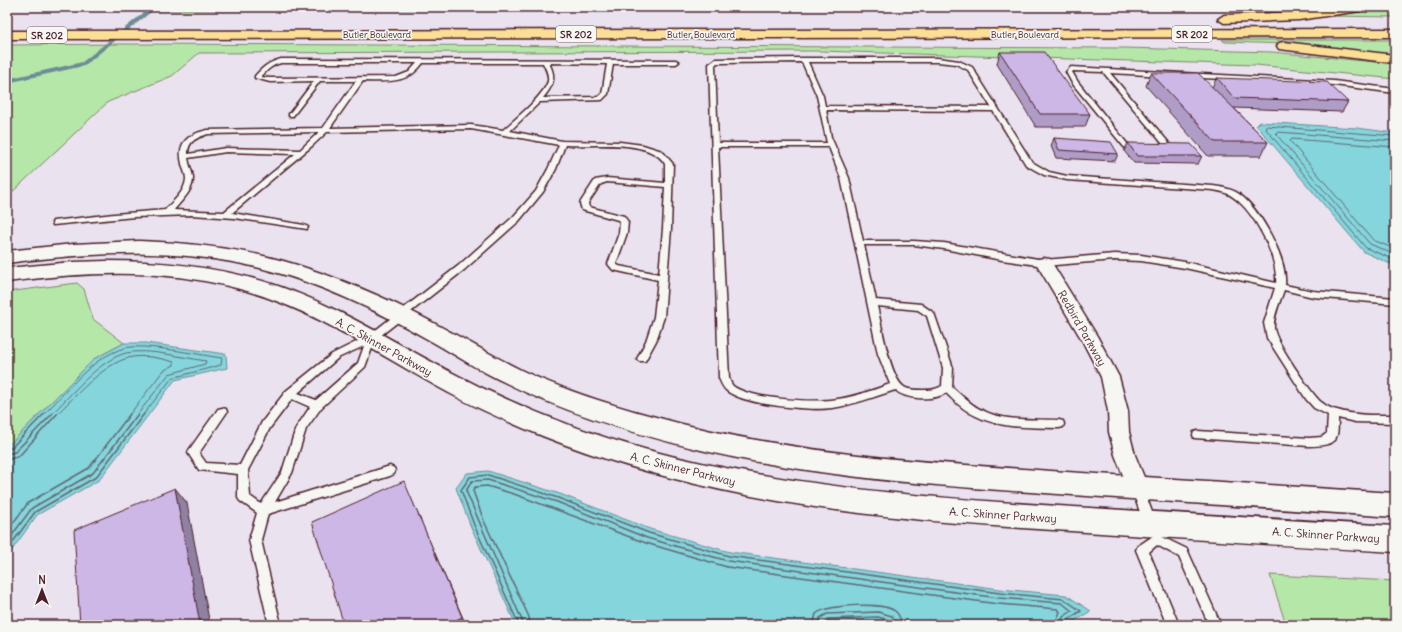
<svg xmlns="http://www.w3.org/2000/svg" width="1402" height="632" font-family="Delius,sans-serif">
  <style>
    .green { fill: #b5e7a8; stroke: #80836a }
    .water { fill: #84d5dc; stroke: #6d8c95 }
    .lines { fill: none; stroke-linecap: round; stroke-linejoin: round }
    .shore-far1 { stroke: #616872; stroke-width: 1 }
    .shore { stroke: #616872; stroke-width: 1.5 }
    .stream { stroke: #6d8c95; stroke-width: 4 }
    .service-casing { stroke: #4a1f2b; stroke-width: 3 }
    .minor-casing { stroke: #4a1f2b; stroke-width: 3 }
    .secondary-casing { stroke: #4a1f2b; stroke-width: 3 }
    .motorway-casing { stroke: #4a1f2b; stroke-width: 3 }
    .service { fill: #f6f6f2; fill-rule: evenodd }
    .minor { fill: #f6f6f2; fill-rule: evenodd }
    .secondary { fill: #f6f6f2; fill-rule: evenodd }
    .motorway { fill: #fbdf96; fill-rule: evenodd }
    .wall { fill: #b09dc7; stroke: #4a1f2b }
    .shaded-wall { fill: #9080a2; stroke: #4a1f2b }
    .building { fill: #cdb7e7; stroke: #4a1f2b }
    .labels { text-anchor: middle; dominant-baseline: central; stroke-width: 3.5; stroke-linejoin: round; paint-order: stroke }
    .far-street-label { font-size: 9px; fill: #4a1f2b; stroke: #f6f6f2 }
    .shield { fill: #f6f6f2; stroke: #7e6067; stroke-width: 1 }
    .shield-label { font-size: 10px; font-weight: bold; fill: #4a1f2b }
    .street-label { font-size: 11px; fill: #4a1f2b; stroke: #f6f6f2 }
  </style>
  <rect width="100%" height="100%" fill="#eae3ef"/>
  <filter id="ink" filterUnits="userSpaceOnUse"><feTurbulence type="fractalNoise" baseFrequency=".025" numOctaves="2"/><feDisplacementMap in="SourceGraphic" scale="8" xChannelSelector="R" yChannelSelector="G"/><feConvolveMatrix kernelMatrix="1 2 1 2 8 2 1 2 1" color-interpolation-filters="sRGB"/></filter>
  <g filter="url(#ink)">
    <path class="green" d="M161 7H1302L158 10Z
      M1372 7H1395V17L1326 16C1342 15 1357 13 1372 7Z
      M1222 40H1395V57L1287 44 1225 42Z
      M126 44 1125 48 1272 52 1395 64V79L1256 65 820 51 199 53 172 76 108 102 7 197V45Z
      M77 283 84 289 93 319 124 343 94 359 7 447V292Z
      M1270 575 1395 581V625H1286Z"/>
    <path class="water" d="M1259 122 1357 128 1395 133V264L1388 263 1364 252 1256 125Z
      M124 343H146L226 354 227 368 175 380 99 480 37 515 7 557V447L94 359Z
      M488 471 560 494 650 529 730 552 1000 589 1066 595 1091 611 1067 625H893L878 621 807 625H516L471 527 456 488 467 473Z"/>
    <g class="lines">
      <path class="shore-far1" d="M1395 136 1267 126 1265 128 1366 248 1395 260
        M1395 141 1278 132 1276 134 1370 244 1395 255
        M1395 147 1292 139 1290 141 1373 240 1395 249
        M43 415C67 392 91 357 125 348 145 343 199 355 222 358L221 365 172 378 143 415
        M51 415C70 396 99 360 126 353 148 348 184 358 206 361L205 364 169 374 137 415
        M56 415C75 397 102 365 128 358 142 354 160 358 174 362V365L163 371 129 415"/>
      <path class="shore" d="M7 449 11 448 44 414
        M7 454 15 452 52 414
        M7 460 19 456 57 414
        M7 531 28 503 89 468 130 414
        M7 542 32 508 93 473 138 414
        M7 550 35 512 96 477 144 414
        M519 625 474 525 461 490 470 477 488 475 558 498 649 533 729 556 1000 593 1064 599 1081 611 1067 620 1066 625
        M524 625 466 491 472 481 488 480 557 502 647 538 728 561 999 598 1062 603 1072 611 1063 617 1061 625
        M530 625 529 617 484 521 473 491 475 487 487 486 514 494 646 543 727 567 998 604 1058 609 1060 612 1054 625
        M813 625 816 614C827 604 883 602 895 611 900 615 901 620 902 625
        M819 625 820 618 827 614 878 612 892 616 896 625
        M824 625 828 619 878 617 889 620 891 625"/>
      <path class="stream" d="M7 81 83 64 154 7"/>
      <g class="service-casing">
        <path id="service" d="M804 58H938L959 61 972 67 1032 162 1049 172 1067 176 1213 186C1222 187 1232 189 1239 194 1260 209 1288 259 1285 285L1313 291 1395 298V304L1313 297 1284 290C1280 302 1273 316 1274 328 1275 341 1311 393 1321 402 1326 406 1332 409 1337 410 1356 416 1376 415 1395 415V423L1355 422 1338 418C1338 424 1338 430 1337 435 1334 446 1318 446 1309 446L1194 438 1193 435 1194 432 1198 431 1309 438 1322 437 1327 433 1328 415 1314 408 1306 399 1267 338 1264 323 1275 288 1185 268 1141 261 1114 260 1044 266 1002 260 944 249 914 245H864L876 300 921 304 934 313 953 368 952 387C962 396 972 406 984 411 1007 422 1035 419 1059 420L1063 421 1064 424 1063 427 1059 428C1032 427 1001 429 976 416 965 411 955 402 946 393 934 401 906 400 895 390 874 397 853 405 832 408 809 411 745 405 727 391 723 388 721 383 719 378L709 64 716 59ZM802 62 817 96 827 143H718L715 65 717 63ZM808 62H938L956 64 968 70 991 107 825 106 823 96ZM826 110 993 111 1026 165 1044 175 1067 180 1213 190C1220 191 1228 193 1233 197 1255 212 1278 257 1276 283L1185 262 1141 255 1114 254 1044 260 944 243 914 241H863L849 178 831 137ZM718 147H829L841 178 878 354 890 384C871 391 851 398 830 400 809 402 750 399 733 386 731 384 730 381 729 378ZM877 306 918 310 927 316 943 368 942 386C935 390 930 390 922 390 917 390 908 390 904 387 890 378 881 323 877 306Z
          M281 59 676 60 679 62 676 64H613L608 94 602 100 540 102 510 131 562 141 620 142 643 145 662 151 673 164 671 229 664 317 656 341 645 361H639L637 359 646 341 654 317 658 280 613 270 608 264 619 233 620 222 618 220 582 210 580 203 595 180 607 178 665 183V164C650 138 592 147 565 145L556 169 543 192 519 221 464 270 375 340 365 367 321 408 306 429 292 473 275 502 390 466 394 468 395 471 394 474 390 476 268 514 261 540 281 625H269L249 540 257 513 240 501 238 498V474L199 470 188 453 189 450 218 409 222 408 226 409 227 412 199 453 206 463 240 465 262 422 286 391 332 354 368 336 458 266 513 217 536 191 548 169 559 145 471 129 327 132 312 146 232 213 304 225 308 227 307 229 234 218 192 215 134 217 53 225 52 223 53 221 114 214 165 210C173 201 185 192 186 179 186 174 183 169 182 164 177 143 187 135 207 130L323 128 356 81H320L293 116H289V114L314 81 270 82 255 78V76C263 67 269 62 281 59ZM281 63H417L409 72 396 77 270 78 261 77C267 70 272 65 281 63ZM423 63H543C546 69 549 75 548 81 544 96 514 120 503 130L471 125 330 128 363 81C387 81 407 85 423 63ZM549 63 607 64 602 94 598 97 543 98C553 86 557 78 549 63ZM319 132 300 150 226 148 188 154C188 141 196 138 208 134ZM226 152 295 154 224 212 174 210C181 201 194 190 193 177 192 171 189 165 188 158ZM607 182 665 187 663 229 659 274 619 266 616 264 627 233 628 222 624 216 589 207 588 203 601 184ZM364 346 358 363 316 400 298 393 338 358ZM292 399 310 407 296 428 282 472 261 504 250 496 248 470 270 428Z
          M1071 67 1334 81 1395 89V93L1334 85 1110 73 1169 143 1165 147 1156 149 1153 147 1162 143 1103 72 1073 71 1072 72 1078 82 1129 146 1126 148 1124 147 1072 83 1066 72Z
          M1138 485 1142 487 1144 490 1156 523 1154 527 1150 528 1146 527 1144 523 1132 490 1134 487Z
          M1156 534 1187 549 1221 625H1209L1179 557 1157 545 1149 552 1179 625H1167L1136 550 1138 546Z"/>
      </g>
      <g class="minor-casing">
        <path id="minor" d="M1044 258 1050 259 1052 263 1097 336 1119 377 1128 411 1129 432 1135 455 1148 487 1144 493 1137 496 1130 493 1115 455 1109 432 1108 411 1101 377 1082 340 1036 263 1038 259Z"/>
      </g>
      <g class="secondary-casing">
        <path id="secondary" d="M139 241C198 243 256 250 312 270 357 285 401 305 443 328 470 342 496 358 523 371 564 390 608 404 652 416 782 453 916 462 1051 471 1166 478 1280 486 1395 493V517C1283 509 1170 502 1058 494 938 486 819 478 701 450 635 434 566 413 504 382 478 370 454 354 429 340 380 312 326 286 271 271 185 247 95 252 7 263V251L73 244Z
          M106 261C165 261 222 267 278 286 337 306 390 340 445 369 509 403 575 430 644 449 784 487 929 498 1074 507 1181 514 1288 520 1395 526V552C1287 546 1179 538 1071 531 936 523 802 512 671 478 594 458 519 430 449 393 380 356 314 308 236 288 162 268 83 272 7 282V268L73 262Z"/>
      </g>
      <g class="motorway-casing">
        <path id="motorway" d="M1334 7H1366L1360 11 1299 20 1224 23 1218 19 1224 15 1299 12Z
          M1395 29V37L7 39V31Z
          M1284 42 1395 55V63L1279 49 1277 46 1279 43Z"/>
      </g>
      <use href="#service" class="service"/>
      <use href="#minor" class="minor"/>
      <use href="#secondary" class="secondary"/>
      <use href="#motorway" class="motorway"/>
    </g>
    <path class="wall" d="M1000 52 1090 114 1085 127H1036L997 64Z
      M1151 73 1212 87 1217 78 1348 102 1342 112 1234 108 1268 142 1261 156H1208L1146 86Z
      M1054 138 1118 154 1115 161 1056 158 1051 146Z
      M1128 143 1202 156 1198 164 1134 163 1124 151Z"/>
    <path class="shaded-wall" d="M175 488 187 503 210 625H197Z
      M410 496 466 625H447Z"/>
    <path class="building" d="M1000 52H1044L1090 114H1040Z
      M1151 73H1198L1268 142H1215Z
      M1217 78 1327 82 1348 102 1234 98Z
      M1054 138 1111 142 1118 154 1059 150Z
      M1128 143 1191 144 1202 156H1137Z
      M404 481 462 617 447 625H344L312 522Z
      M175 488 200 624 197 625H80L74 530Z"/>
  </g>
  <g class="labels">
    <g class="far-street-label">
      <text x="377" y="34">Butler Boulevard</text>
      <text x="701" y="34">Butler Boulevard</text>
      <text x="1025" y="34">Butler Boulevard</text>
    </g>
    <g class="shield">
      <rect x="556" y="26" width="40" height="16" rx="3"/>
      <rect x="1172" y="26" width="40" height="16" rx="3"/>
      <rect x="27" y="27" width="40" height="16" rx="3"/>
    </g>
    <g class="shield-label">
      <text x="576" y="34">SR 202</text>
      <text x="1192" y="34">SR 202</text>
      <text x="47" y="35">SR 202</text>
    </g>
    <g class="street-label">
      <text transform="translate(1082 328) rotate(60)">Redbird Parkway</text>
      <text transform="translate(384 347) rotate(29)">A. C. Skinner Parkway</text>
      <text transform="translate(683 469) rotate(14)">A. C. Skinner Parkway</text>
      <text transform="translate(1003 515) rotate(4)">A. C. Skinner Parkway</text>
      <text transform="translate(1326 535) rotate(4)">A. C. Skinner Parkway</text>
    </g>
  </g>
  <rect width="1402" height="632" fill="none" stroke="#f6f6f2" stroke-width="24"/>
  <rect x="12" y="12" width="1378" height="608" fill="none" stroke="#4a1f2b" stroke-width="1.5" filter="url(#ink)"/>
  <g transform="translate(42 590)" stroke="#f6f6f2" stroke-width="3" paint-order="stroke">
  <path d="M0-3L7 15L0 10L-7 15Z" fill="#4a1f2b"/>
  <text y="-6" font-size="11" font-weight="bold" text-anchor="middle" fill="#4a1f2b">N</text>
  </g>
</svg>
